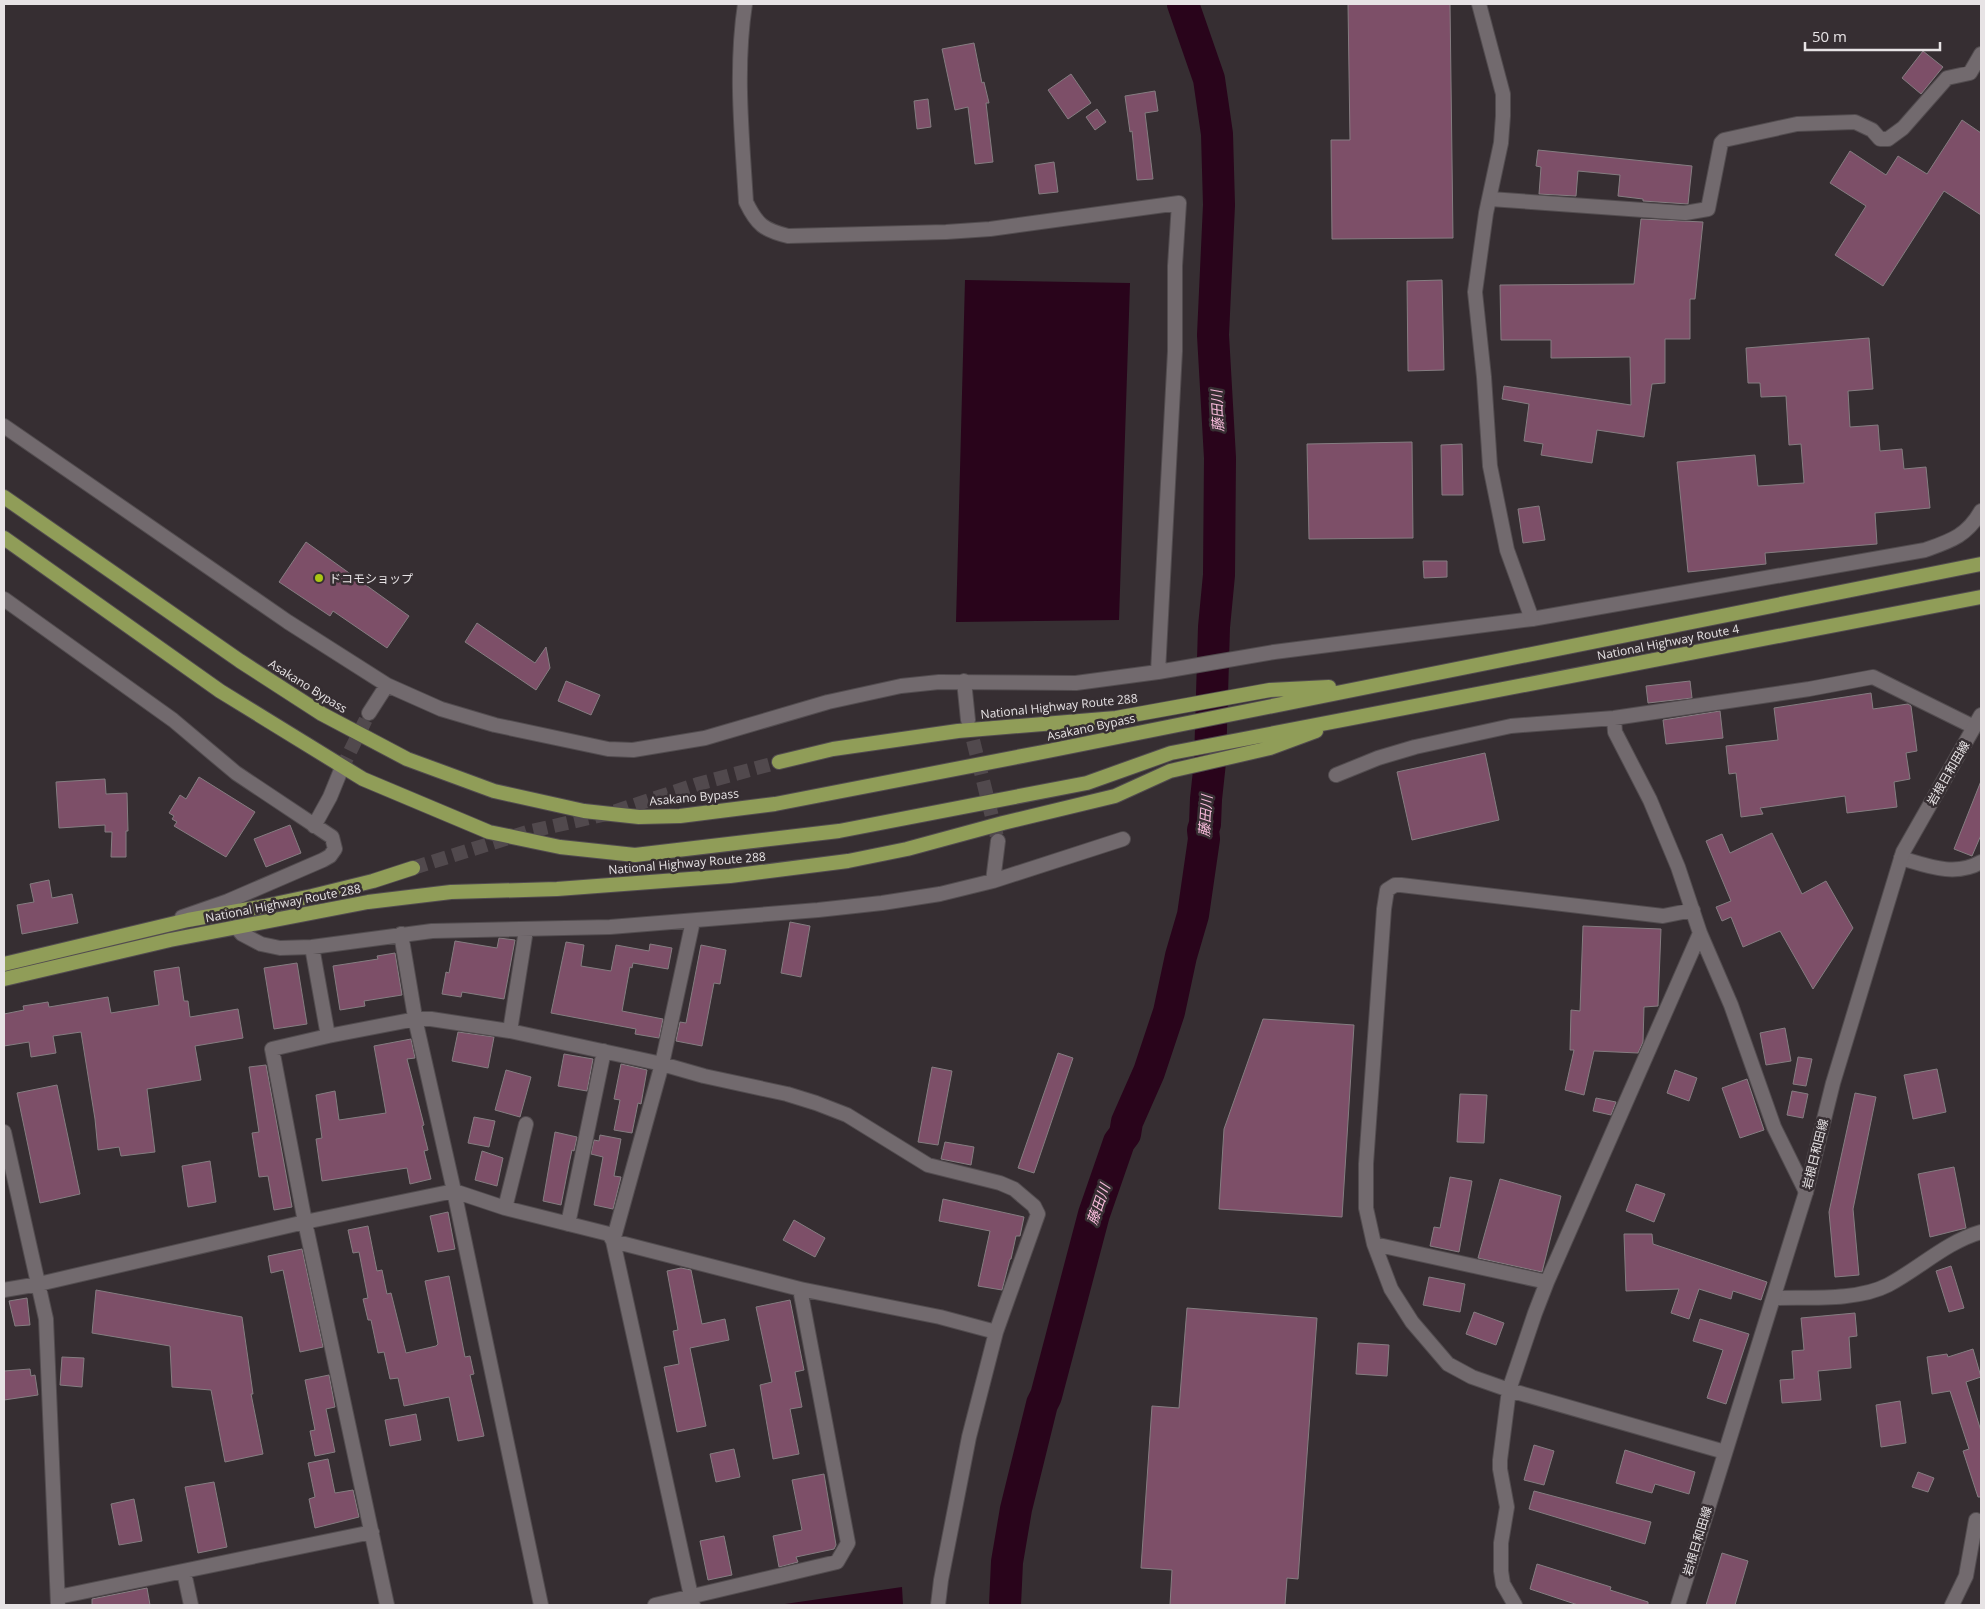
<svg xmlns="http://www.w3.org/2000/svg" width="1985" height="1609" font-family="'Open Sans','Noto Sans JP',sans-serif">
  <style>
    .water { fill: #29041b }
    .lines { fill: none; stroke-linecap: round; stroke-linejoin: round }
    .river { stroke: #29041b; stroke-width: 32 }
    .building { fill: #7d4f68; stroke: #857d81 }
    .minor-tunnel { stroke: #51494d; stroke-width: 14; stroke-dasharray: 14 7; stroke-linecap: butt }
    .trunk-tunnel { stroke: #51494d; stroke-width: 14; stroke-dasharray: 14 7; stroke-linecap: butt }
    .minor-casing { stroke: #524c4f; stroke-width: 16 }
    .tertiary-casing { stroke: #524c4f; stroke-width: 16 }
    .secondary-casing { stroke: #524c4f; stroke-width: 16 }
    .trunk-casing { stroke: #524c4f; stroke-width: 16 }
    .minor { stroke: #726a6e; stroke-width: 14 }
    .tertiary { stroke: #726a6e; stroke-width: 14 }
    .secondary { stroke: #726a6e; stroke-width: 14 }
    .trunk { stroke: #909d58; stroke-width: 14 }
    .poi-dot { fill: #abc614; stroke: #362e32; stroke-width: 2 }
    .labels { text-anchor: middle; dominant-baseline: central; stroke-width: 5; stroke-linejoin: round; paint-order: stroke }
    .poi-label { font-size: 12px; fill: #e7e3e5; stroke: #362e32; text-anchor: start }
    .street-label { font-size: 12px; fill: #e7e3e5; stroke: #362e32 }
    .water-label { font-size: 14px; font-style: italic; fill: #fabddd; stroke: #362e32 }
  </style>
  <rect width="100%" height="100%" fill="#362e32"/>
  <path class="water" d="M965 280 1130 283 1119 620 956 622Z
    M902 1587 903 1605H778Z"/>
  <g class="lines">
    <path class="river" d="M1005 1605 1007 1562 1016 1509 1042 1404 1046 1396 1094 1214 1119 1142 1125 1134 1127 1122 1149 1072 1169 1012 1181 956 1193 915 1204 839 1203 830 1205 824 1206 799 1210 762 1214 627 1219 575 1220 458 1213 335 1219 205 1217 134 1209 79 1183 4"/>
  </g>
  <path class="building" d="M1348 4H1450L1453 238 1332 239 1331 140H1350Z
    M974 43 982 83 984 82 989 103H986L993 162 975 164 968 107 955 110 942 49Z
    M1923 51 1943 67 1921 94 1902 78Z
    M1071 74 1091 103 1068 119 1048 90Z
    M1155 91 1158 111 1145 113 1153 179 1137 180 1132 131 1130 132 1125 96Z
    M928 99 931 127 917 129 914 101Z
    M1097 109 1106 122 1095 130 1086 117Z
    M1962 120 1981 133V215L1944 191 1883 286 1835 255 1866 206 1830 183 1850 151 1886 175 1898 156 1927 174Z
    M1538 150 1692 166 1688 204 1643 201V199L1618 196 1620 175 1578 171 1576 196 1539 194 1541 167 1536 166Z
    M1054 162 1058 192 1039 194 1035 165Z
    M1641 219 1703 222 1695 299H1690V339H1665V383L1652 384 1644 437 1597 430 1592 463 1541 455 1543 444 1524 441 1529 404 1502 399 1504 386 1631 405 1630 357 1551 358V340H1501L1500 285 1634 284Z
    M1442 280 1444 370 1408 371 1407 281Z
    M1869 338 1873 389 1848 391 1850 427 1878 425 1880 451 1902 449 1904 469 1926 467 1930 508 1875 513 1877 544 1765 553 1766 564 1688 572 1677 462 1755 455 1758 486 1804 483 1801 444 1789 445 1786 396 1761 397 1760 383H1748L1746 348Z
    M1412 442 1413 538 1309 539 1307 444Z
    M1462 444 1463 495H1442L1441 445Z
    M1539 506 1545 540 1523 543 1518 509Z
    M306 542 409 616 387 648 333 611 330 616 279 582Z
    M1423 561H1447V577L1424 578Z
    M477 623 535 663 546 647 550 668 536 690 465 642Z
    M566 681 600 695 591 715 558 701Z
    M1690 681 1692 698 1648 703 1646 686Z
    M1871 693 1873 709 1908 704 1911 706 1917 751 1906 753 1910 779 1894 782 1897 807 1847 813 1845 796 1760 808 1763 814 1741 817 1736 773 1729 774 1726 746 1778 740 1774 708Z
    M1720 711 1723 738 1666 744 1663 720Z
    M1485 753 1499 820 1412 840 1397 772Z
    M199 777 255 812 226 857 174 826 177 822 172 819 174 816 169 813 180 795 186 799Z
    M105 779 106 794 127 793 128 831H126V857H111L112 832H105V825L59 828 56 782Z
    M1981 781V835L1972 856 1954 849Z
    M290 825 301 853 266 867 254 839Z
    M1772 833 1802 894 1826 881 1853 928 1813 989 1780 931 1743 947 1731 917 1722 921 1716 907 1731 901 1706 841 1722 834 1730 853Z
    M49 880 52 898 72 894 78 923 22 934 17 905 34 902 30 884Z
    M790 922 810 926 801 977 781 973Z
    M1583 926 1661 929 1658 1006 1644 1007 1643 1042 1638 1053 1594 1051 1584 1095 1565 1090 1574 1050H1570L1571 1010 1580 1011Z
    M499 938 515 940 504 999 462 992 461 997 442 994 446 972 449 973 455 941 497 948Z
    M566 942 584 945 581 966 611 971 616 945 649 951 650 944 672 948 668 969 633 963 632 968 630 967 622 1011 663 1019 659 1038 635 1034 636 1029 551 1013Z
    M701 945 726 950 720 984 714 983 702 1046 676 1041 680 1022 686 1023Z
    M395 953 402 995 364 1001 365 1006 340 1010 333 966 378 959 377 956Z
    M297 963 307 1024 274 1029 264 968Z
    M179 967 184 1001H188L190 1017 238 1009 243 1038 195 1046 201 1080 147 1089 155 1152 121 1156 119 1147 98 1150 95 1119 81 1032 53 1036 56 1053 31 1057 29 1042 4 1046V1014L24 1010 23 1006 48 1002 49 1007 108 997 111 1013 159 1005 154 971Z
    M1263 1019 1354 1025 1342 1217 1219 1209 1224 1129Z
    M1785 1028 1791 1061 1766 1065 1760 1033Z
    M458 1032 494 1037 488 1068 452 1061Z
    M411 1039 415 1058 407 1059 424 1125 422 1126 428 1150 424 1151 431 1179 410 1184 407 1168 322 1181 316 1139 322 1138 316 1095 335 1091 339 1120 386 1113 374 1046Z
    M1058 1053 1073 1058 1034 1173 1018 1168Z
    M564 1054 593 1059 587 1091 558 1086Z
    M1798 1057 1812 1059 1806 1086 1793 1084Z
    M621 1064 647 1070 641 1104 638 1103 632 1133 614 1130 620 1100 614 1099Z
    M266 1065 292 1207 274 1210 268 1176 259 1177 252 1133 259 1132 249 1067Z
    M932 1067 952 1071 938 1145 918 1142Z
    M1937 1069 1946 1112 1913 1119 1904 1075Z
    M506 1070 531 1077 520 1117 495 1110Z
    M1675 1070 1697 1078 1689 1101 1667 1093Z
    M1747 1079 1764 1130 1740 1138 1722 1088Z
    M57 1085 80 1194 40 1203 17 1093Z
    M1792 1091 1808 1094 1803 1118 1787 1115Z
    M1855 1093 1876 1097 1853 1209 1859 1275 1835 1277 1829 1212Z
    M1460 1094 1487 1095 1484 1143 1457 1142Z
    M1596 1098 1616 1102 1611 1115 1593 1111Z
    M474 1117 495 1121 489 1147 468 1143Z
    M555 1132 577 1137 574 1151 572 1150 569 1164 561 1205 543 1201Z
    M600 1135 621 1139 614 1176 621 1177 613 1209 594 1205 603 1157 591 1154 594 1140 599 1141Z
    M945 1142 974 1147 971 1165 941 1159Z
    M482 1151 503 1158 497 1186 475 1180Z
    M210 1161 216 1202 188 1207 182 1166Z
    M1954 1167 1966 1228 1930 1237 1918 1174Z
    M1450 1177 1472 1181 1459 1252 1430 1246 1434 1227 1440 1228Z
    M1500 1179 1561 1196 1542 1272 1478 1258Z
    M1636 1184 1665 1194 1654 1222 1626 1211Z
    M943 1199 1024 1217 1020 1236H1016L1011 1259H1010L1002 1290 978 1286 990 1231 939 1221Z
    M448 1212 455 1249 438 1252 430 1216Z
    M794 1220 825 1238 815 1257 783 1240Z
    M368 1226 377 1271 382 1270 387 1294 391 1293 406 1353 436 1346 438 1344 425 1281 449 1276 465 1357 470 1356 474 1374 470 1375 484 1436 458 1441 449 1397 404 1406 398 1378 390 1379 384 1352 378 1353 371 1320H368L363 1299 368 1298 359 1252 353 1253 348 1230Z
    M1624 1234H1652L1653 1244 1767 1282 1761 1300 1733 1291 1731 1299 1699 1289 1689 1319 1671 1313 1679 1289 1626 1291Z
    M302 1249 323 1347 300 1352 283 1270 271 1273 268 1256Z
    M1951 1266 1964 1308 1949 1312 1936 1271Z
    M681 1268 691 1270 702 1324 725 1319 729 1340 690 1348 706 1426 677 1432 664 1367 679 1364 673 1331 678 1330 667 1271Z
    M1429 1277 1465 1284 1460 1312 1423 1305Z
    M96 1290 242 1317 253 1394H251L263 1454 225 1462 211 1390 172 1387 170 1346 92 1333Z
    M27 1298 30 1325 15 1326 9 1301Z
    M790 1300 804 1370 795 1372 802 1407 790 1409 799 1454 773 1459 760 1385 772 1382 756 1307Z
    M1187 1308 1317 1318 1298 1579 1287 1578 1285 1605H1170L1172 1570 1141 1568 1152 1406 1179 1408Z
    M1474 1312 1504 1323 1496 1345 1466 1334Z
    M1855 1313 1857 1336 1849 1337 1851 1368 1818 1371 1821 1400 1782 1403 1780 1380 1794 1379 1792 1351 1804 1350 1801 1318Z
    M1700 1319 1749 1334 1726 1404 1707 1398 1723 1350 1693 1341Z
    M1358 1343 1389 1345 1387 1376 1356 1374Z
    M1973 1349 1981 1377 1966 1382 1981 1431V1497H1978L1963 1451 1969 1449 1950 1391 1932 1394 1927 1357 1947 1354 1948 1357Z
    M62 1357 84 1358 82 1387 60 1385Z
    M30 1369 31 1376 35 1375 38 1395 4 1400V1371Z
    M329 1375 335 1407 326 1409 335 1452 315 1456 310 1431 315 1430 305 1380Z
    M1900 1401 1906 1443 1881 1447 1876 1405Z
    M416 1414 421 1440 390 1446 385 1420Z
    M1534 1445 1554 1451 1544 1485 1524 1480Z
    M734 1449 740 1477 716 1482 710 1454Z
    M1625 1450 1695 1472 1689 1494 1655 1484 1652 1493 1616 1483Z
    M328 1459 335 1493 353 1490 359 1517 315 1528 309 1499 315 1497 308 1463Z
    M1918 1472 1934 1478 1928 1492 1912 1487Z
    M824 1474 836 1545 834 1549 796 1557 798 1562 779 1567 773 1536 802 1530 792 1480Z
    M214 1482 227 1547 198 1553 185 1487Z
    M1534 1491 1651 1522 1645 1544 1529 1509Z
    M134 1499 142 1541 119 1545 111 1504Z
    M724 1536 732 1575 708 1580 700 1541Z
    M1722 1553 1748 1561 1735 1605H1706Z
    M1537 1564 1611 1587 1610 1590 1648 1602V1605H1578L1530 1589Z
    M147 1588 150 1605H92V1599Z"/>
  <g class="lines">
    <path class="minor-tunnel" d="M968 720 998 841
      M341 770 369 713"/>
    <path class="trunk-tunnel" d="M413 868 527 832 607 814 698 784 779 762"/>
    <g class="minor-casing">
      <path id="minor" d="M745 4C735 69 742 136 746 202 757 225 764 230 788 236L946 232 990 229 1179 203 1175 266V351L1158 672
        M1490 199 1685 213 1708 209 1721 143 1724 140 1797 124 1855 122 1872 130 1880 139H1888L1903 128 1947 78 1970 73 1981 54
        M4 426 288 622 387 685 441 709 495 725 608 749 633 750 705 738 828 702 901 686 939 682 1076 683 1158 672 1274 652 1532 619 1925 550C1950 541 1967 536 1981 511
        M4 599 173 720 236 773 332 837 335 849 330 856 323 860 228 901 182 917
        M964 681 968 720
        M369 713 387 685
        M1614 718 1615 732 1650 800 1678 867 1700 933 1731 1005 1774 1127 1806 1192
        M1336 775 1378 758 1415 747 1511 726 1614 718 1809 689 1873 677 1974 727
        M314 826 330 797 341 770
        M1901 858C1928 866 1955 877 1981 862
        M993 881 998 841
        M1693 910 1663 916 1401 885H1395L1387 890 1384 909 1366 1164V1208L1374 1244 1391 1289 1412 1322 1448 1364 1472 1377 1509 1390 1725 1452
        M236 927 242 934 261 944 280 948 312 947 432 931 610 927 818 910 882 903 940 894 993 881 1123 839
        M401 934 416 1023 454 1191 541 1605
        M312 947 328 1036
        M510 1031 526 930
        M4 1132 46 1319 58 1605
        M505 1208 526 1124
        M568 1224 604 1051
        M1374 1244 1547 1282
        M4 1290 39 1284 305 1222 454 1191 505 1208 609 1234 613 1241 800 1289 940 1317 996 1332
        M1774 1298C1809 1297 1857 1301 1888 1285 1920 1268 1946 1242 1981 1232
        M184 1572 191 1605
        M58 1597 372 1532
        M387 1605 305 1222 272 1049 328 1036 416 1019H431L510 1031 662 1064 704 1076 787 1094 816 1103 847 1115 928 1165 1000 1183 1014 1189 1034 1206 1038 1214 996 1332 969 1437 941 1580 938 1605
        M655 1605 837 1562 848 1543 800 1289
        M693 1605 613 1241 662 1064 693 921
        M1515 1605 1503 1584 1501 1571V1543L1507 1507 1500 1469V1460L1509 1390 1535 1313 1547 1282 1700 933
        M1952 1605 1966 1576 1976 1520"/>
    </g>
    <g class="tertiary-casing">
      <path id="tertiary" d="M1479 4 1503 94V116L1501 143 1486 213 1475 292 1484 377 1490 466 1507 550 1532 619"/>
    </g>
    <g class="secondary-casing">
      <path id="secondary" d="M1678 1605 1806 1192 1833 1083 1903 852 1981 715"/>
    </g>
    <g class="trunk-casing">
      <path id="trunk" d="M4 497 240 661 322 714 407 759 494 791 584 811 639 817 680 816 775 804 1043 752 1981 564
        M4 538 220 691 363 779 489 832 560 847 635 855 839 831 1087 783 1171 753 1981 597
        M779 762 833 749 958 731 1116 718 1270 690 1329 687
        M4 964 188 920 265 906 312 896 373 881 413 868
        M4 979 170 940 368 902 451 892 557 889 730 876 848 861 907 849 1003 823 1115 796 1170 771 1270 748 1316 731"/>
    </g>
    <use href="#minor" class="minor"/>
    <use href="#tertiary" class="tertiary"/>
    <use href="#secondary" class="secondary"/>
    <use href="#trunk" class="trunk"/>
  </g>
  <circle class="poi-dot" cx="319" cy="578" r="5"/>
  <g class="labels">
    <g class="poi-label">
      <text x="329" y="578">ドコモショップ</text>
    </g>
    <g class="street-label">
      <text transform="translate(1668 642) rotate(-11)">National Highway Route 4</text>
      <text transform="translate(308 686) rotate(32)">Asakano Bypass</text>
      <text transform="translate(1059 706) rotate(-6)">National Highway Route 288</text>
      <text transform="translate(1091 727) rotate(-12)">Asakano Bypass</text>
      <text transform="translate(1948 773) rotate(-60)">岩根日和田線</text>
      <text transform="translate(694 797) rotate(-5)">Asakano Bypass</text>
      <text transform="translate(687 863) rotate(-5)">National Highway Route 288</text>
      <text transform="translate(283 903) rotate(-11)">National Highway Route 288</text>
      <text transform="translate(1815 1154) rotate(-76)">岩根日和田線</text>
      <text transform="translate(1697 1541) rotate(-73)">岩根日和田線</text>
    </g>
    <g class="water-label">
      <text transform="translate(1217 411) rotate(-93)">藤田川</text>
      <text transform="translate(1205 816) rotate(-86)">藤田川</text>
      <text transform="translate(1098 1204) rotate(-71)">藤田川</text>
    </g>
  </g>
  <rect width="1985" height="1609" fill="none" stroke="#e7e3e5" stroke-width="10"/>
  <path d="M1805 42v8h135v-8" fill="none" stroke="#e7e3e5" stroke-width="2.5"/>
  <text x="1812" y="42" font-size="15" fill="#e7e3e5" stroke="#362e32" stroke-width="4" paint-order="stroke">50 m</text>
</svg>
